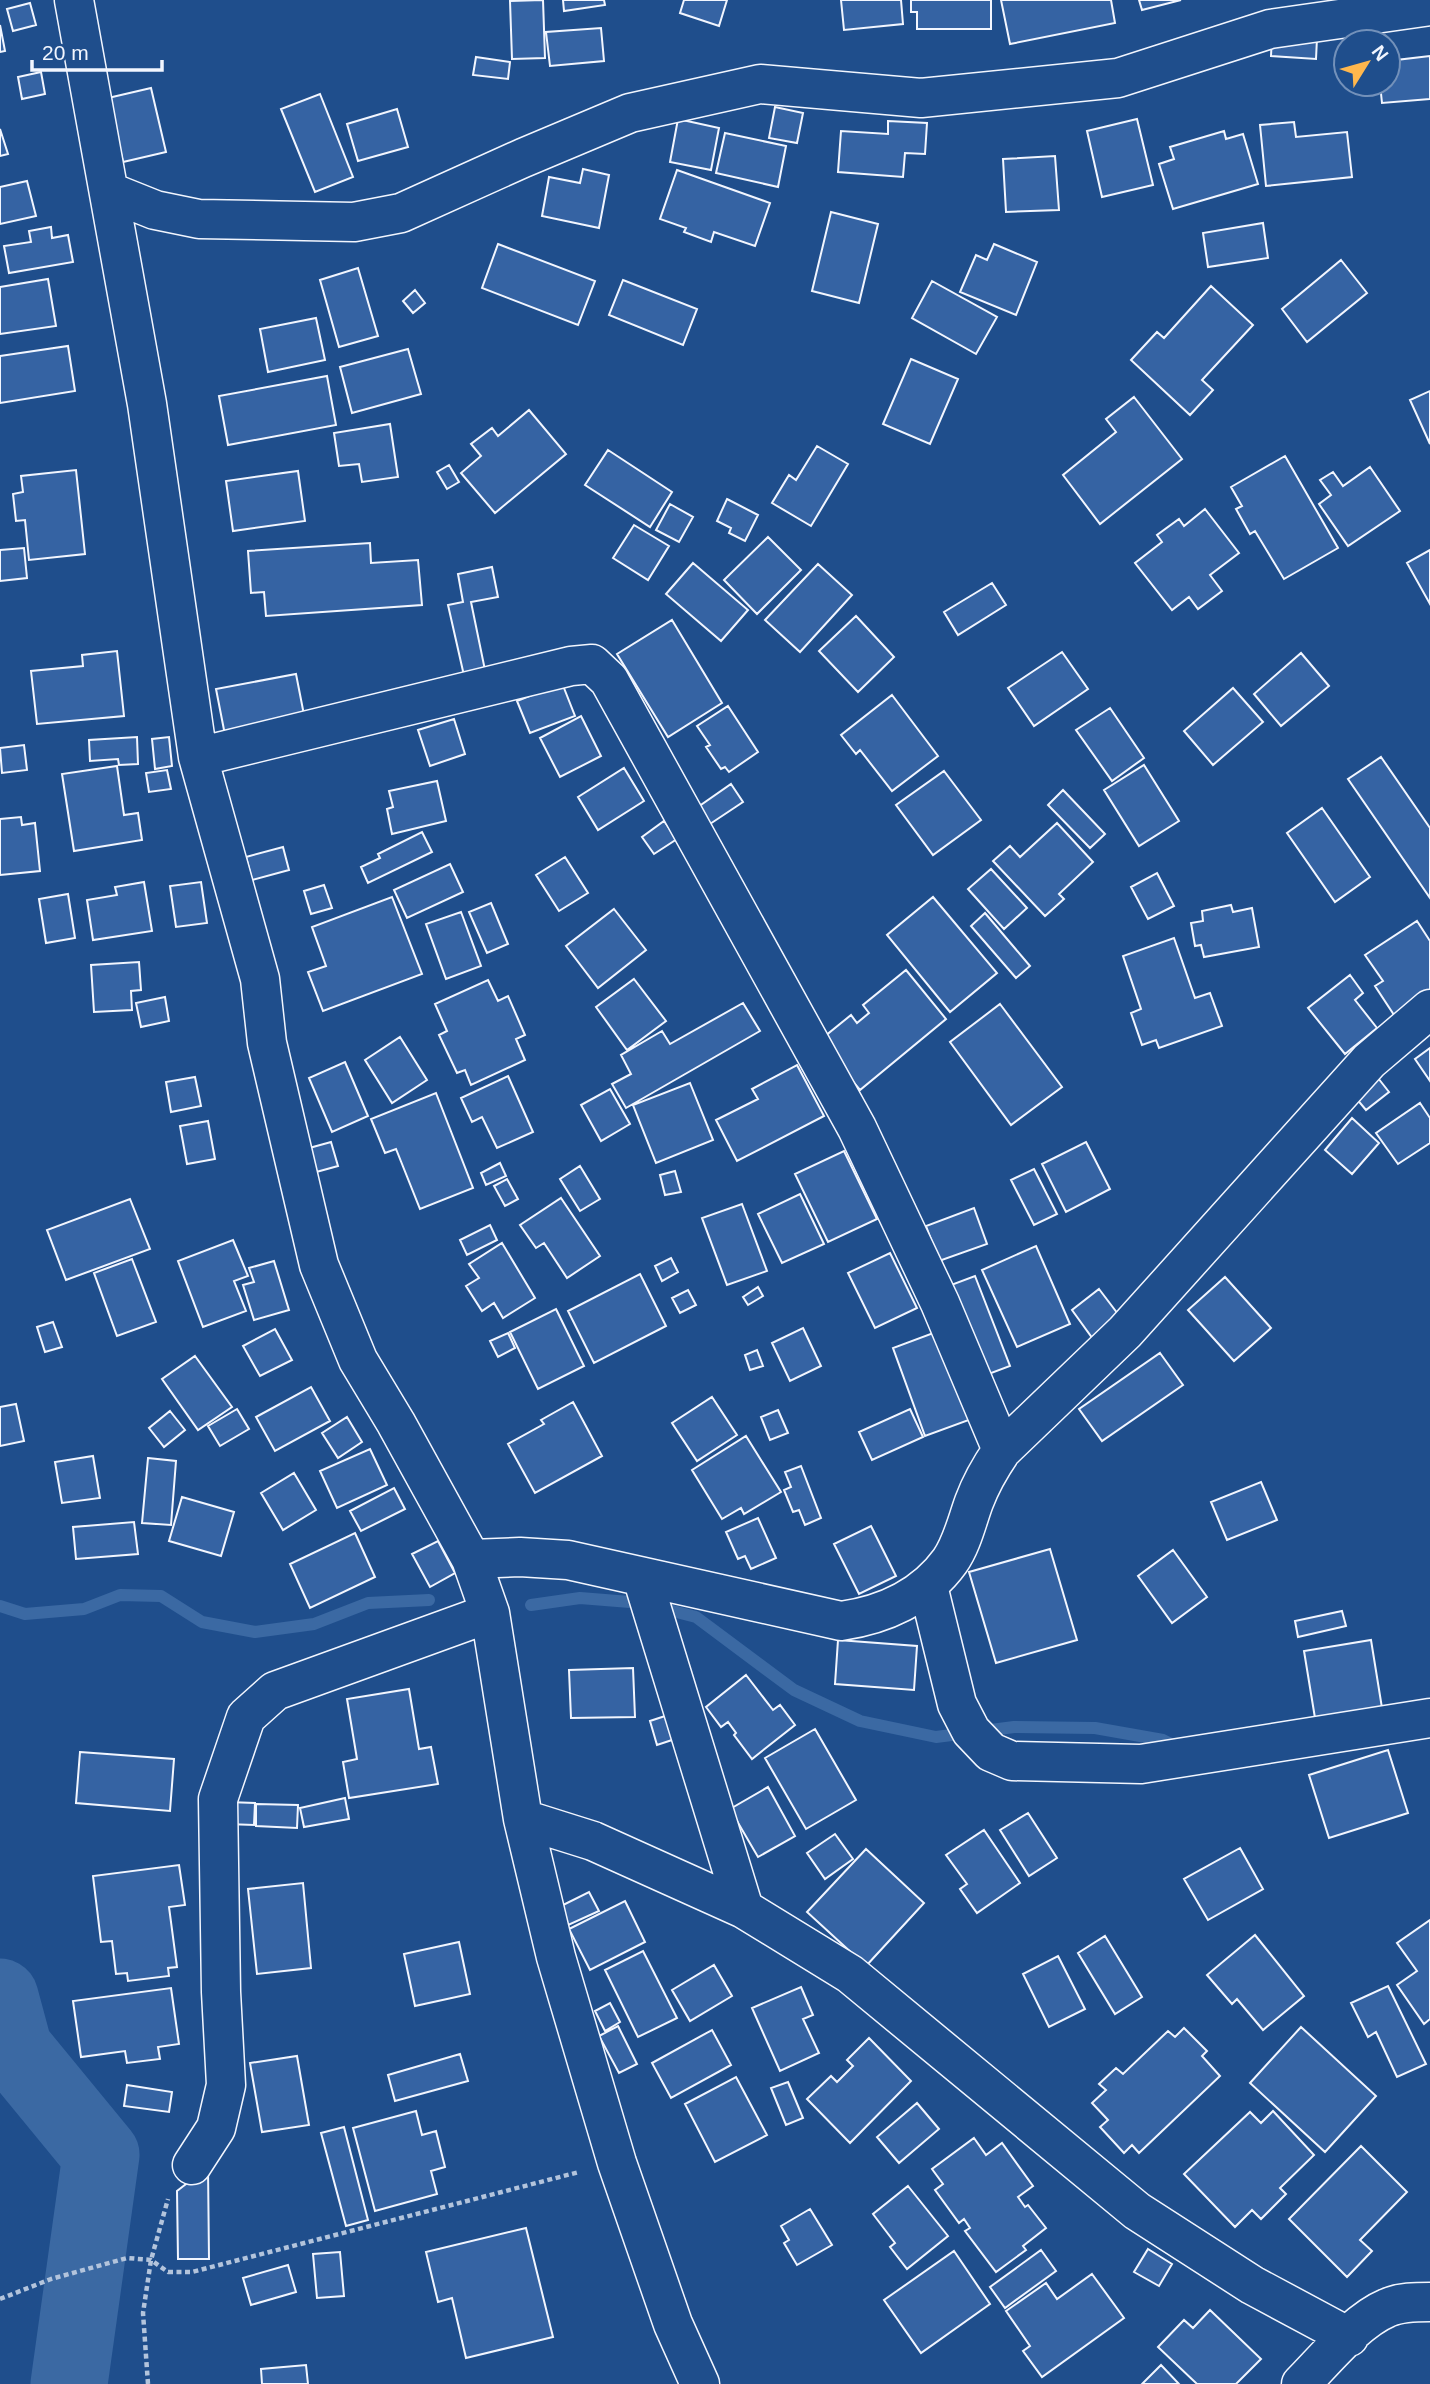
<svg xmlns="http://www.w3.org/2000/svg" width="1430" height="2384" font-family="Arial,sans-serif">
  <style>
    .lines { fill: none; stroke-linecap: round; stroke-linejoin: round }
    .stream { stroke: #3b69a3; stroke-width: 12 }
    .river { stroke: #3b69a3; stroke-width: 77 }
    .building { fill: #3563a3; stroke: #f2f6ff; stroke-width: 2 }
    .minor-casing { stroke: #f2f6ff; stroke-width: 41 }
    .path { stroke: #b3c4dc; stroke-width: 4.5; stroke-dasharray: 5 3.5; stroke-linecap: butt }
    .minor { stroke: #1f4e8c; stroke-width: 38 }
  </style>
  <rect width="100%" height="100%" fill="#1f4e8c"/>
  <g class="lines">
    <path class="stream" d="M531 1605 580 1598 630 1602
      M0 1606 25 1614 84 1609 120 1595 161 1596 202 1622 255 1632 314 1624 368 1603 429 1600
      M661 1608 696 1617 794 1690 860 1721 936 1737 1014 1727 1095 1728 1163 1740 1177 1747"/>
    <path class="river" d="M0 1997 14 2049 101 2155 69 2384"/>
  </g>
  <path class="building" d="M543 0 545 58 512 59 510 1Z
    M563 0H604L605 5 564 11Z
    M684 0H727L719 26 680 13Z
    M841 0H901L903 24 844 30Z
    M911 0H991V29H917V12H911Z
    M1001 0H1111L1115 23 1010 44Z
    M1139 0H1181L1142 10Z
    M30 3 36 25 13 31 7 9Z
    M0 25 5 51 0 52Z
    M601 28 604 61 550 66 546 32Z
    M1272 35 1317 38 1316 59 1271 56Z
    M1430 56V99L1382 103 1380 84H1388V61Z
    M476 57 510 62 508 79 473 75Z
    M41 72 45 94 22 99 18 77Z
    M151 88 166 152 123 162 108 98Z
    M320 94 353 177 315 192 281 109Z
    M775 107 803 113 797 143 769 138Z
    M397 109 408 147 358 161 347 124Z
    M678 119 719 128 711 170 670 162Z
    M1137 119 1153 185 1102 197 1087 131Z
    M888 121 927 123 925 154 905 153 903 177 838 172 841 131 888 134Z
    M1294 122 1296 137 1347 132 1352 177 1266 186 1260 125Z
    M0 129 8 154 0 156Z
    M1224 131 1226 139 1243 134 1258 184 1173 209 1159 164 1174 159 1170 147Z
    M725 133 786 146 778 187 716 173Z
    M1055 156 1059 210 1006 212 1003 159Z
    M583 169 609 175 599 228 542 216 549 177 580 183Z
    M677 170 770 203 755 246 714 232 711 242 684 232 686 228 660 219Z
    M27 181 36 216 0 224V187Z
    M831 212 878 224 859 303 812 291Z
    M1263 223 1268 258 1208 267 1203 233Z
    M51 227 52 238 68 235 73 262 9 273 4 246 31 242 29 231Z
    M498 244 595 281 578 325 482 288Z
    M994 244 1037 262 1016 315 960 292 976 255 987 260Z
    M1341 260 1367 293 1307 342 1282 309Z
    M358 268 378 336 339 347 320 280Z
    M48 279 56 326 0 334V287Z
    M623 280 697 309 683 345 609 315Z
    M932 281 997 317 976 354 912 318Z
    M1211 286 1253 325 1202 380 1213 390 1190 415 1131 360 1157 332 1164 338Z
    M415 290 425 303 413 313 403 301Z
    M316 318 325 360 268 372 260 329Z
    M68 346 75 391 0 403V356Z
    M408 349 421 394 352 413 340 367Z
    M911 359 958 379 930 444 883 424Z
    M327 376 336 425 228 445 219 396Z
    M1430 391V444L1410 400Z
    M1134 397 1182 459 1100 524 1063 475 1116 432 1106 419Z
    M529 410 566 454 495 513 461 473 481 456 471 444 492 428 498 436Z
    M390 424 398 477 362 482 359 464 339 466 334 433Z
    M817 446 848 464 811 526 772 503 789 475 796 480Z
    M608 450 672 492 650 527 585 485Z
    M1285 456 1338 548 1284 579 1255 531 1250 534 1236 509 1242 506 1231 487Z
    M449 465 459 482 447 489 437 472Z
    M1370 467 1400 511 1348 546 1319 504 1331 495 1320 480 1333 472 1343 486Z
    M76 470 85 554 29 560 25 520 16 521 13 494 23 492 21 476Z
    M298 471 305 521 233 531 226 481Z
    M727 499 758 515 745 541 729 533 731 528 717 521Z
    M670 504 693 517 679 542 656 530Z
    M1205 509 1239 553 1210 575 1222 591 1198 609 1189 597 1172 610 1135 563 1162 542 1157 535 1179 519 1184 526Z
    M634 525 669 546 648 580 613 558Z
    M768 537 801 570 757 614 724 580Z
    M370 543 371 563 418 560 422 605 266 616 264 592 251 593 248 551Z
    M24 548 27 578 0 581V550Z
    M1430 550V604L1407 563Z
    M693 563 748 610 721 641 666 594Z
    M818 564 852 595 800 652 765 620Z
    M492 567 498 597 471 602 486 675 465 680 448 605 463 602 458 574Z
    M992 583 1006 605 958 635 944 612Z
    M856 616 894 657 858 692 819 651Z
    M672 620 722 703 668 737 617 654Z
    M117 651 124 716 37 724 31 671 83 666 82 655Z
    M1062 652 1088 689 1034 726 1008 688Z
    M1301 653 1329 686 1281 726 1254 694Z
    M296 674 305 720 225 735 216 689Z
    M562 683 575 716 530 733 517 701Z
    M1233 688 1263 722 1213 765 1184 731Z
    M892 695 938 756 892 791 860 750 856 754 841 735Z
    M728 706 758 752 729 772 725 767 721 769 706 747 710 745 697 726Z
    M1110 708 1144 758 1112 781 1076 730Z
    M581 716 601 756 560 777 540 738Z
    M454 719 465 754 430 766 418 730Z
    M137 737 138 764 119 765 118 759 90 761 89 740Z
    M169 737 172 766 155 769 152 739Z
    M24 745 27 770 2 773 0 748Z
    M1381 757 1430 828V898L1348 779Z
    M1144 765 1179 821 1139 846 1104 790Z
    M117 766 124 815 138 813 142 840 74 851 62 774Z
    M624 768 644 801 598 830 578 797Z
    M167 770 171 789 149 792 146 773Z
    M944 771 981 820 933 855 896 805Z
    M437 781 446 821 392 834 387 809 393 807 389 791Z
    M731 784 743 802 710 824 698 807Z
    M1063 790 1105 834 1090 848 1048 805Z
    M1322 808 1370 877 1335 902 1287 833Z
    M21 817 22 825 35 823 40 871 0 875V819Z
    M664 821 677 839 654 854 642 837Z
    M1057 823 1093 862 1059 894 1064 899 1045 916 993 861 1010 846 1020 857Z
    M422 832 432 852 368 883 361 867 380 858 378 854Z
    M283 847 289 870 252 880 246 857Z
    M565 857 588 893 559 911 536 875Z
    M450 864 463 892 407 918 394 890Z
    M991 869 1027 908 1004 929 968 889Z
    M1157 873 1174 906 1148 919 1131 887Z
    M144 882 152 931 93 940 87 900 117 895 115 887Z
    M201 882 207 923 176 927 170 886Z
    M324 885 332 908 311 914 304 891Z
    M68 894 75 938 46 943 39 899Z
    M392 897 422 974 323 1011 308 972 326 966 312 927Z
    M933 897 997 973 950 1012 887 935Z
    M491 903 508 944 487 953 469 912Z
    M1231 905 1233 912 1252 908 1259 947 1204 957 1201 945 1195 946 1191 923 1203 921 1202 911Z
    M614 909 646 950 598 988 566 946Z
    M461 912 481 966 446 979 426 924Z
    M985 913 1030 966 1016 978 971 926Z
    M1417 921 1430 941V994L1396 1018 1375 986 1383 981 1365 955Z
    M1174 938 1195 998 1210 993 1222 1026 1159 1048 1156 1040 1142 1045 1131 1013 1141 1009 1123 956Z
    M139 962 141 990 131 991 132 1010 94 1012 91 965Z
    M906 970 946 1019 860 1090 819 1041 851 1015 857 1023 869 1013 863 1005Z
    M1350 975 1363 993 1355 1000 1377 1028 1345 1054 1308 1008Z
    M634 979 666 1021 627 1050 596 1007Z
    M488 980 498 1001 508 996 525 1035 516 1039 525 1060 471 1085 465 1070 457 1073 439 1035 447 1031 435 1004Z
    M165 997 169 1021 141 1027 136 1003Z
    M743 1003 760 1031 626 1108 612 1084 631 1074 621 1055 662 1031 670 1044Z
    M1000 1004 1062 1087 1011 1125 950 1042Z
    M400 1037 427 1080 392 1103 365 1060Z
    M1430 1048V1081L1415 1059Z
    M345 1062 368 1116 332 1132 309 1078Z
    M797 1065 824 1116 737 1161 716 1120 758 1099 752 1089Z
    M508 1076 533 1132 497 1148 482 1117 472 1122 461 1098Z
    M195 1077 201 1106 171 1112 166 1082Z
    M1378 1078 1389 1092 1366 1110 1355 1097Z
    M690 1083 713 1140 656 1163 633 1105Z
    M610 1089 630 1124 601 1141 581 1105Z
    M436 1093 473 1188 420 1209 396 1149 385 1153 371 1119Z
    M1420 1103 1430 1118V1143L1398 1164 1376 1133Z
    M1352 1118 1379 1143 1352 1174 1325 1150Z
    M208 1121 215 1159 187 1164 180 1126Z
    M331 1142 338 1166 309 1174 302 1150Z
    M1086 1142 1110 1189 1066 1212 1042 1164Z
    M844 1151 877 1219 828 1242 795 1174Z
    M500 1163 506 1176 486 1185 481 1173Z
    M580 1166 600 1199 580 1211 560 1179Z
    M1034 1169 1057 1214 1034 1225 1011 1180Z
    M675 1171 681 1192 665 1195 660 1175Z
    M507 1179 518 1199 505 1206 494 1186Z
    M800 1194 824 1244 782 1263 758 1214Z
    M561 1198 600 1256 567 1278 544 1243 536 1248 520 1225Z
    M130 1199 150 1249 66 1280 47 1230Z
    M742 1204 767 1271 727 1285 702 1218Z
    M974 1208 987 1244 939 1261 926 1226Z
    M490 1225 497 1240 467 1255 460 1240Z
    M233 1240 248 1276 234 1281 246 1311 203 1327 178 1261Z
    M502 1243 535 1298 503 1318 494 1303 482 1311 466 1286 479 1278 469 1264Z
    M1036 1246 1070 1324 1017 1347 982 1270Z
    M890 1253 917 1308 875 1328 848 1273Z
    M671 1258 678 1272 662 1281 655 1266Z
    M132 1259 156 1322 117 1336 94 1273Z
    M274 1261 289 1310 254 1320 243 1285 254 1282 249 1268Z
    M640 1274 666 1326 594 1363 568 1311Z
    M975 1276 1010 1366 978 1378 943 1288Z
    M1225 1277 1271 1328 1234 1361 1188 1310Z
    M758 1287 763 1296 748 1305 743 1297Z
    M1099 1289 1121 1318 1093 1339 1072 1310Z
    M688 1290 696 1305 680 1313 672 1298Z
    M556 1309 584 1366 538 1389 510 1332Z
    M53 1322 62 1347 45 1352 37 1327Z
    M803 1328 821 1366 790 1381 772 1343Z
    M275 1329 292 1360 260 1376 243 1346Z
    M944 1329 977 1417 925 1436 893 1348Z
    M508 1333 515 1348 498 1357 490 1341Z
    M757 1350 763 1366 750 1370 745 1355Z
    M1160 1353 1183 1385 1102 1441 1079 1409Z
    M195 1356 232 1407 198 1430 162 1379Z
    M311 1387 330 1421 275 1451 256 1417Z
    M712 1397 737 1435 697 1461 672 1423Z
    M573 1402 602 1456 535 1493 508 1444 544 1424 541 1420Z
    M16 1404 24 1441 0 1446V1407Z
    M237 1409 249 1429 220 1446 208 1426Z
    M910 1409 923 1437 872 1460 859 1432Z
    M778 1410 788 1433 770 1440 761 1417Z
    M170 1411 185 1430 164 1447 149 1428Z
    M347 1417 362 1442 338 1458 322 1433Z
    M746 1436 781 1492 744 1514 741 1508 722 1519 692 1470Z
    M370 1449 387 1485 337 1508 320 1471Z
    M93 1456 100 1498 62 1503 55 1462Z
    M148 1458 176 1461 171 1525 142 1523Z
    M801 1466 821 1518 805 1525 799 1510 793 1512 784 1490 791 1487 785 1472Z
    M294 1473 316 1510 283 1530 261 1493Z
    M1261 1482 1277 1520 1227 1540 1211 1502Z
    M394 1488 405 1509 361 1531 350 1511Z
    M182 1497 234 1512 221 1556 169 1541Z
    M758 1518 776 1558 751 1569 745 1556 738 1559 726 1532Z
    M134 1522 138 1554 76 1559 73 1527Z
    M871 1526 896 1576 859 1594 834 1544Z
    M355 1533 375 1577 310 1608 290 1564Z
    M438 1541 455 1573 430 1587 412 1554Z
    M1050 1549 1077 1640 996 1663 969 1572Z
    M1173 1550 1207 1597 1172 1623 1138 1576Z
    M1342 1611 1346 1626 1298 1637 1295 1621Z
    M838 1640 917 1646 914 1690 835 1684Z
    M1371 1640 1382 1708 1315 1718 1304 1651Z
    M633 1668 635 1717 571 1718 569 1670Z
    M746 1675 773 1710 780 1705 795 1725 752 1759 734 1735 736 1733 728 1722 721 1727 706 1707Z
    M409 1689 419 1749 431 1747 438 1784 349 1798 343 1762 357 1759 347 1699Z
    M668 1715 675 1739 657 1745 650 1721Z
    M815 1729 856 1800 806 1829 765 1758Z
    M1388 1750 1408 1813 1329 1838 1309 1775Z
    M80 1752 174 1759 170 1811 76 1803Z
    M768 1787 795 1836 758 1857 730 1809Z
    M345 1798 349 1819 304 1827 300 1808Z
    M228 1802 255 1803 254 1825 227 1824Z
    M256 1804 298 1805 297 1828 256 1826Z
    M1028 1813 1057 1858 1029 1876 1000 1830Z
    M984 1830 1020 1883 977 1913 960 1889 967 1884 946 1855Z
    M835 1834 853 1859 825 1879 807 1853Z
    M1240 1848 1263 1889 1208 1920 1184 1879Z
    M866 1849 924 1903 866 1966 807 1912Z
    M179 1865 185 1905 169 1907 177 1967 168 1968 169 1976 128 1981 127 1973 116 1974 112 1941 101 1942 93 1876Z
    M303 1883 311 1968 257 1974 248 1889Z
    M589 1892 599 1911 566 1926 557 1908Z
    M625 1901 645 1942 590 1970 569 1929Z
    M1430 1920V2019L1424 2024 1397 1985 1417 1971 1397 1943Z
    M1255 1935 1304 1996 1263 2030 1237 1999 1232 2004 1207 1975Z
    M1105 1936 1142 1997 1115 2014 1078 1953Z
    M459 1942 470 1994 415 2006 404 1954Z
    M643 1951 677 2018 638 2037 605 1970Z
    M1058 1956 1085 2009 1049 2027 1023 1974Z
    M714 1965 732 1996 690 2021 672 1990Z
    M1388 1986 1426 2064 1397 2077 1376 2032 1368 2037 1351 2003Z
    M801 1987 813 2015 803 2019 819 2053 780 2071 752 2008Z
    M171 1988 179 2044 158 2047 160 2059 127 2063 125 2051 81 2057 73 2001Z
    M610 2003 620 2022 605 2031 595 2011Z
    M618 2026 637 2064 619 2073 599 2036Z
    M1301 2027 1376 2096 1325 2152 1250 2083Z
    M1184 2028 1207 2051 1202 2056 1220 2076 1139 2153 1132 2145 1124 2153 1100 2127 1108 2120 1092 2103 1106 2090 1099 2084 1116 2068 1123 2074 1168 2031 1175 2037Z
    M712 2030 731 2065 671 2098 652 2063Z
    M869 2038 911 2081 850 2143 807 2099 831 2076 837 2082 853 2066 847 2060Z
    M460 2054 468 2081 395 2101 388 2075Z
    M297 2056 309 2125 262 2132 250 2063Z
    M736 2077 767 2135 715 2162 685 2104Z
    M788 2082 803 2118 786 2125 771 2088Z
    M127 2085 172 2092 169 2112 124 2106Z
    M917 2103 939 2129 899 2163 877 2137Z
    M416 2111 422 2135 436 2131 445 2167 431 2171 437 2194 375 2211 353 2128Z
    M1273 2111 1314 2155 1280 2188 1286 2194 1261 2219 1252 2210 1235 2227 1184 2174 1250 2112 1261 2123Z
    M344 2127 368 2220 346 2226 321 2133Z
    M974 2138 986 2155 1002 2143 1033 2186 1018 2197 1025 2207 1028 2205 1046 2228 1023 2246 1026 2250 996 2272 965 2231 970 2228 964 2219 959 2223 935 2190 943 2184 932 2169Z
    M1361 2146 1407 2192 1360 2240 1372 2251 1347 2277 1289 2219Z
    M208 2167 209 2259H178L177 2191Z
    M908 2186 948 2236 907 2269 890 2247 895 2243 873 2214Z
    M810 2209 832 2245 797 2265 784 2243 789 2240 781 2226Z
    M526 2228 553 2337 466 2358 452 2298 438 2302 426 2252Z
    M1148 2249 1172 2264 1159 2286 1134 2272Z
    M1041 2250 1056 2271 1005 2308 990 2287Z
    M954 2251 990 2304 921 2353 884 2300Z
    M340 2252 344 2296 317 2298 313 2254Z
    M288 2265 296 2292 251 2305 243 2278Z
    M1092 2274 1124 2318 1042 2377 1023 2351 1030 2346 1006 2311 1046 2283 1057 2299Z
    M1210 2310 1261 2359 1236 2384H1197L1158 2347 1184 2320 1193 2328Z
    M306 2365 308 2384H262L261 2369Z
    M1161 2365 1179 2384H1142Z"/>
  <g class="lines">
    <g class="minor-casing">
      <path id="minor" d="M74 0 147 404 198 757 260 979 267 1043 319 1265 358 1360 396 1423 471 1559 490 1613 523 1819 556 1957 617 2163 673 2324 700 2384
        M110 192 155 210 199 219 354 222 401 213 523 158 630 113 760 84 921 98 1118 78 1270 29 1430 6
        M198 757 571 666 592 664 609 680 857 1128 940 1303 1002 1450
        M471 1559 520 1557 568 1560 841 1621C883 1615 924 1597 950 1561 962 1544 967 1521 974 1502 981 1483 991 1466 1002 1450L1125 1332 1369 1061 1430 1009
        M642 1577 744 1909
        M928 1586 957 1704 971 1731 991 1752 1012 1761 1141 1764 1430 1718
        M523 1819 593 1841 744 1909 850 1974 1137 2211 1252 2285 1349 2337
        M192 2165 216 2128 226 2085 221 1992 218 1799 246 1717 275 1691 490 1613
        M1301 2384C1325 2360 1356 2321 1387 2308 1400 2302 1416 2302 1430 2302"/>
    </g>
    <path class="path" d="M0 2299 51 2279 127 2258 151 2260 168 2272H192L579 2172
      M148 2384 143 2313 151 2260 168 2199"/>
    <use href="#minor" class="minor"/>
  </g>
  <g transform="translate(1367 63) rotate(53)"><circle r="33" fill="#1f4e8c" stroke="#7391ba" stroke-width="2"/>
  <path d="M0-5L12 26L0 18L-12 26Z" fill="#ffb74d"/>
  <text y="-10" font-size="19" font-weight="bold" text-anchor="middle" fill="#f2f6ff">N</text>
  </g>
  <path d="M32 60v10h130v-10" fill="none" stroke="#f2f6ff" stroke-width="3.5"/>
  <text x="42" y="60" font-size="21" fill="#f2f6ff" stroke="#1f4e8c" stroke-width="5" paint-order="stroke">20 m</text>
</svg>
